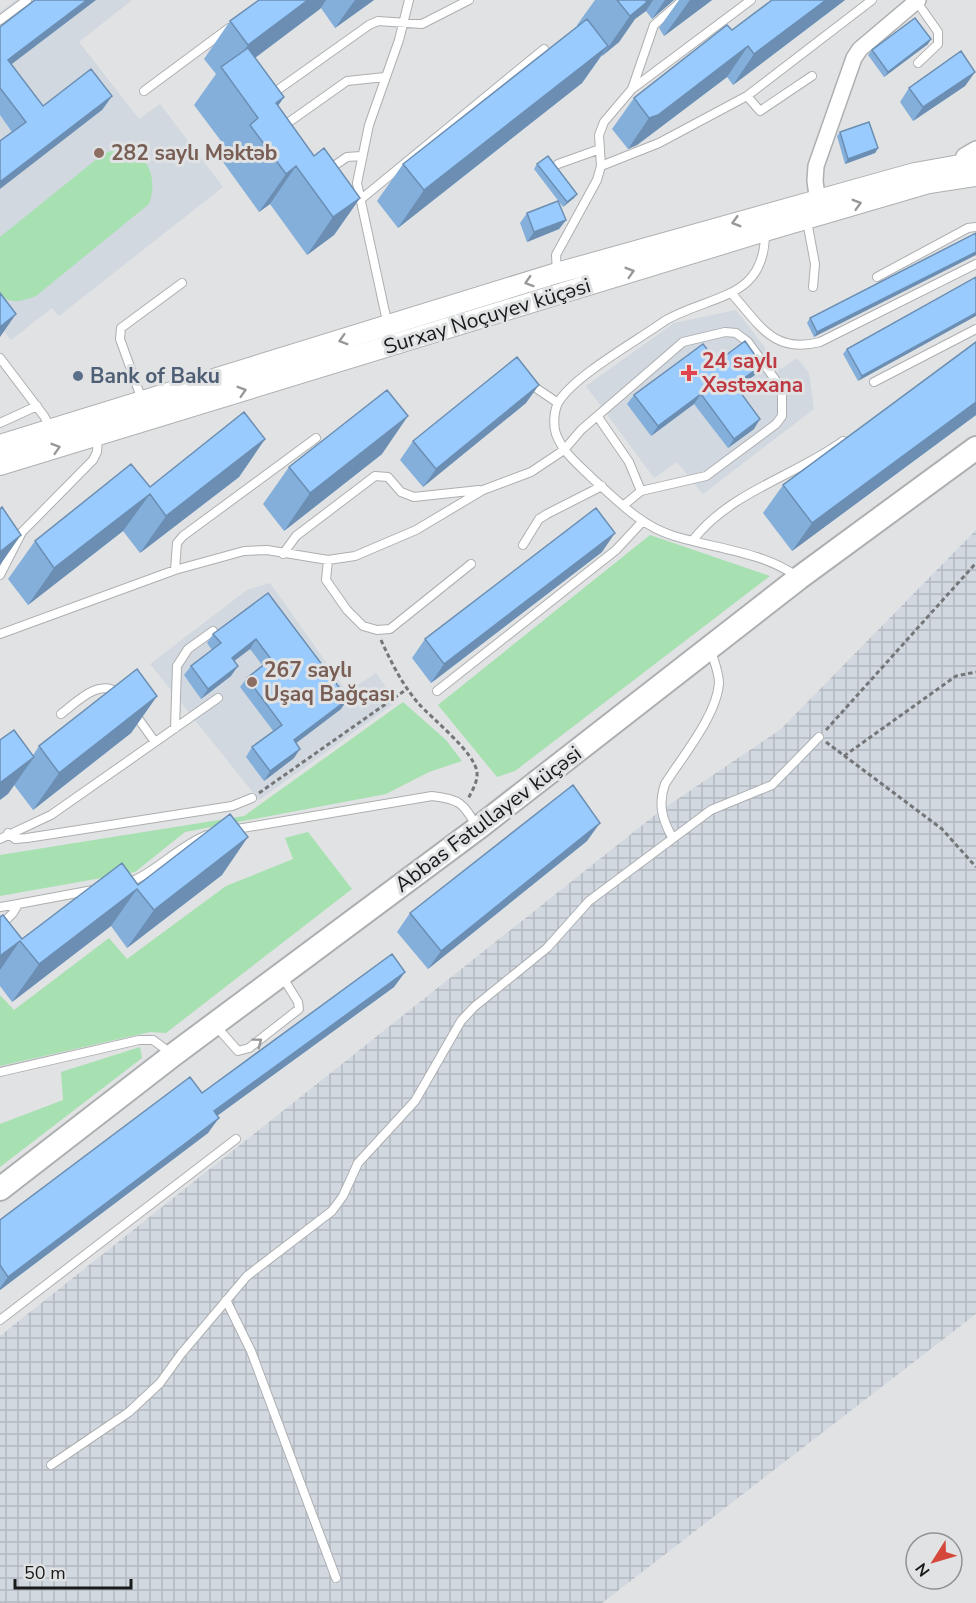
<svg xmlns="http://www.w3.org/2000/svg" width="976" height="1603" font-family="'Nunito Sans',sans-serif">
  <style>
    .built { fill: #d1d8e0 }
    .industrial { fill: url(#industrial-grid) }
    .green { fill: #a7e0b1 }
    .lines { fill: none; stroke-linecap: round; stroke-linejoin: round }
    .service-casing { stroke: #adafb1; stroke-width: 10 }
    .minor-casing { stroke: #adafb1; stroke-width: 18 }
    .tertiary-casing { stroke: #adafb1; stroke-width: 22 }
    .secondary-casing { stroke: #adafb1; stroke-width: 26 }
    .path { stroke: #757677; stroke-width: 3; stroke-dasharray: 4.5 3; stroke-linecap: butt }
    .service { stroke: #fff; stroke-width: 8 }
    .minor { stroke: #fff; stroke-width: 15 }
    .tertiary { stroke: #fff; stroke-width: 20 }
    .secondary { stroke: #fff; stroke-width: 22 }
    .wall { fill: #84afdb }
    .shaded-wall { fill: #6b8eb2 }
    .building { fill: #99cbff; stroke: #6b8eb2; stroke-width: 1.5 }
    .oneway { stroke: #989898 }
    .education-dot { fill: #8d6e63; stroke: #e0e2e3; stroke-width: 2 }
    .health-dot { fill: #e0444e; stroke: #e0e2e3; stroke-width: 2 }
    .service-dot { fill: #5c6f8a; stroke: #e0e2e3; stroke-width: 2 }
    .labels { text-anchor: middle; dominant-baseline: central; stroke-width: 6; stroke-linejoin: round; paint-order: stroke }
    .education-label { font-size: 21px; font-weight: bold; fill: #785e54; stroke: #e0e2e3; text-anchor: start }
    .street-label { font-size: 21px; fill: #191a1a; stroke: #e0e2e3 }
    .health-label { font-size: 21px; font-weight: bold; fill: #be3a42; stroke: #e0e2e3; text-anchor: start }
    .service-label { font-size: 21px; font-weight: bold; fill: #4e5e75; stroke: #e0e2e3; text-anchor: start }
  </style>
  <defs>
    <pattern id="industrial-grid" width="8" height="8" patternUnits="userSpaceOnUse" patternTransform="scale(1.5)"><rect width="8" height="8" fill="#d1d8e0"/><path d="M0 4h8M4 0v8" fill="none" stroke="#b3b9c0"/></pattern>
  </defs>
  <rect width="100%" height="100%" fill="#e0e2e3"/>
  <path class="built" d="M16 0H132L79 42 139 119 160 104 223 187 59 316 52 308 11 340 0 326V12Z
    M736 310 781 369 797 358 809 373 814 409 703 494 677 462 654 478 586 386 674 323Z
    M270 583 347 692 376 673 396 702 259 800 150 664 247 590Z"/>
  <path class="industrial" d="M976 530V1314L602 1603H0V1336L660 811 781 729Z"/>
  <path class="green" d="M114 150C147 148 159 176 149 204L36 296C22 301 12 305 0 295V237L103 154Z
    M650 535 770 576 515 771 497 777 438 705Z
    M403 702 446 740 462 761 429 772 386 794 185 832 135 872 0 896V855L244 816Z
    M308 832 352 889 166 1033 150 1032 0 1066V995L14 1010 109 938 127 959 226 886 293 859 285 838Z
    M140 1047 142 1058 0 1167V1124L63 1100 61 1072Z"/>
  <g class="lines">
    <g class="service-casing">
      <path id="service" d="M917 2 938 32V44L918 63
        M0 20 27 0
        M632 89 654 25 683 0
        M144 91 229 28
        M272 94 369 25 378 21 422 24 469 0
        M747 96 760 111 812 76
        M282 127 347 81 385 77
        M558 164 600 149
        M601 166 659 143 747 96 872 0
        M328 170 347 157 361 156
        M360 200 544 49
        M807 221 815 264 813 287
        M765 231C766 300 712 294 666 320 640 339 573 376 558 403 554 411 553 425 556 434 563 453 579 465 593 479 618 501 641 526 674 536 716 549 761 551 798 577
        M557 273 556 255 597 180 601 166 599 135 604 122 632 89 751 0
        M877 277 968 228 976 227
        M732 294C760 325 773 354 820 342L976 264
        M388 326 357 183 369 125 399 40 409 0
        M0 358 44 416 50 427
        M874 382 976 329
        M530 384 558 403
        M142 400 120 339 121 328 182 283
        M598 417 629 462 641 491
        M0 423 37 406
        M693 540C730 492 795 476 843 441
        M523 545 539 519 547 514 602 486
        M283 554 296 536 375 476 388 477 401 492 414 497 479 490
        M328 560 326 580 347 610 363 626 377 630 390 629 471 564
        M175 570 177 543 183 536 316 438
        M0 575 22 532 93 460 97 452 98 437
        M0 634 175 570 244 551 267 550 328 560 355 556 416 530 483 490 531 472 564 450 581 430 683 342 725 332 736 333 748 342 782 389V416L776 424 706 476 641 491 624 505
        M437 691 616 550 642 522
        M61 714C77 702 99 678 118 693
        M135 714 155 742
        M175 728 177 666 188 649 213 631
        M231 830 432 796C460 799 463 803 477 827
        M8 833 15 839 27 838 232 806 252 798
        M672 837C662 819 658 804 665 784 682 757 717 715 719 683 719 673 714 661 711 651
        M0 839 51 815 218 698
        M125 884C156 873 177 847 207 835
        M0 907 18 904
        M0 926 13 913 18 904 93 890
        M215 1025 238 1051 249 1048 299 1009 298 1002 282 976
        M0 1072 139 1040H153L172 1054
        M226 1300 251 1351 336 1578
        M0 1320 236 1139
        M51 1465 129 1412 160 1383 181 1354 247 1276 332 1211 343 1196 358 1163 415 1101 461 1021 474 1007 547 948 589 901 711 810 772 785 819 737"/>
    </g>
    <g class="minor-casing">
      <path id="minor" d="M960 169 964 156 976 149
        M819 210 815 181 816 166 854 58 860 49 918 0"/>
    </g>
    <g class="tertiary-casing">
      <path id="tertiary" d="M0 445 557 273 915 173 976 162
        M0 465 765 231 929 183 976 176"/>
    </g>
    <g class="secondary-casing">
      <path id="secondary" d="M0 1189 173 1055 478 828 799 578 976 448"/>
    </g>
    <path class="path" d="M381 640C391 662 402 684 418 703 432 719 476 753 477 773 478 781 472 791 468 799
      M826 730 976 563
      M826 742 942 829 976 867
      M844 756 956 676 976 672
      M259 793 407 689"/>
    <use href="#service" class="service"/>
    <use href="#minor" class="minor"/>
    <use href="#tertiary" class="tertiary"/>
    <use href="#secondary" class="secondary"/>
  </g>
  <path class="wall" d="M259 0H374L335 28 321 8 255 58 284 97 278 106 314 156 360 198 334 235 307 255 270 204 259 212 223 162 230 153 194 105 216 74 204 59 230 21Z
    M595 0H674L652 19 646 11 635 19 619 42 602 56V55L582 83 398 228 377 201 403 164 578 26 577 25Z
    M679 0H712L664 36 659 28Z
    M772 0H845L733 85 727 77 637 145 628 149 612 129 634 98 732 30Z
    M0 27 11 64 43 106 112 96 102 110 12 132 0 115Z
    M928 44 884 77 868 55 872 50Z
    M975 72 965 86 913 121 900 102 909 88Z
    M840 132 878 148 875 153 845 164 837 136Z
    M537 164 577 194 574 198 563 207 534 169Z
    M527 213 566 220 559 229 527 242 520 223Z
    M976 233 814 337 807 323 810 318Z
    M976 277 858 381 843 354 847 349Z
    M976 343V415L792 551 763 513 783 485Z
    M717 362 762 365 756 374 737 388 754 429 728 448 694 404 651 436 627 404 634 395Z
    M526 403 423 487 400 460 413 441Z
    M265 439 239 477 140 553 123 531 28 605 8 579 35 541 150 487Z
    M382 454 284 531 263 504 289 467Z
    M602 552 431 683 412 658 425 639Z
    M268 593 341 709 296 743 294 758 264 781 246 757 252 747 274 732 240 687 247 678 263 666 250 649 234 661 231 676 201 699 184 675 191 666 212 650 207 643 213 634Z
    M157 696 131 733 33 810 14 785 8 794 39 746Z
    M587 841 428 969 397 932 410 913Z
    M222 875 127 948 111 926 12 1002 0 986V917L22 939 138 885Z
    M405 972 394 987 217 1116 208 1133 0 1290V1220Z"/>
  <path class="shaded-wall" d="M87 0H96L0 73 8 60Z
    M308 0H326L320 9 228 78 227 76 248 45Z
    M355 0H374L335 28Z
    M639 0H653L646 11 635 19 619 42 602 56 630 16Z
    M665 0H674L652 19Z
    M690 0H712L664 36Z
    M826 0H845L733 85 754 54Z
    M931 39 928 44 884 77 888 72Z
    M608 46 582 83 398 228 424 190Z
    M748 46 727 77 637 145 628 149 649 118Z
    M975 72 965 86 913 121 923 107Z
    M112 96 102 110 0 189V182Z
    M284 97 257 135 276 103Z
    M878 148 875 153 845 164 848 159Z
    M296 166 270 204 259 212 286 174Z
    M577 194 574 198 563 207 567 202Z
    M360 198 334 235 307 255 333 217Z
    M566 220 559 229 527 242 534 232Z
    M976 252V255L814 337 817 332Z
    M976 313V316L858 381 862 376Z
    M16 314 0 337V327Z
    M762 365 756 374 728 395 735 385Z
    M539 385 526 403 423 487 436 469Z
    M701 394 694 404 651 436 658 426Z
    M976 402V415L792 551 812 523Z
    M408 416 382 454 284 531 310 493Z
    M760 419 754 429 728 448 734 439Z
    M265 439 239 477 140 553 166 516Z
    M150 494 123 531 28 605 54 568Z
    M615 533 602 552 431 683 444 664Z
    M21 535 0 565V552Z
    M256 639 250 649 225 668 232 658Z
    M238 666 231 676 201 699 208 689Z
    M157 696 131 733 33 810 59 773Z
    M348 699 341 709 287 750 294 740Z
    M300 749 294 758 264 781 270 771Z
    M34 757 8 794 0 800V783Z
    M600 823 587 841 428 969 441 951Z
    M248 837 222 875 127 948 154 910Z
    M137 889 111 926 12 1002 39 964Z
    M20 941 0 970V956Z
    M405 972 394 987 203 1126 214 1111Z
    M219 1118 208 1133 0 1290V1288L8 1277Z"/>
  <path class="building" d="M35 0H87L8 60 43 106 91 69 112 96 0 182V141L26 122 0 88V27Z
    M259 0H308L248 45 230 21Z
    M617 0H645L647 2 630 16Z
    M772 0H826L754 54 748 46 658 115 649 118 634 98 727 25 732 30Z
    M915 18 931 39 888 72 872 50Z
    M587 19 608 46 424 190 403 164Z
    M248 48 284 97 276 103 314 156 324 148 360 198 333 217 296 166 286 174 250 125 258 118 221 67Z
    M961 51 975 72 923 107 909 88Z
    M869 122 878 148 848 159 840 132Z
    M548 156 577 194 567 202 537 164Z
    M558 201 566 220 534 232 527 213Z
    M976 233V252L817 332 810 318Z
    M976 277V313L862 376 847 349Z
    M0 293 16 314 0 327Z
    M745 341 762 365 735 385 760 419 734 439 701 394 658 426 634 395 703 344 717 362Z
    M976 342V402L812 523 783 485Z
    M517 357 539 385 436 469 413 441Z
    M387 390 408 416 310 493 289 467Z
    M244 412 265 439 166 516 150 494 54 568 35 541 131 464 150 487Z
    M2 507 21 535 0 552V509Z
    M596 508 615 533 444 664 425 639Z
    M268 593 348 699 294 740 300 749 270 771 252 747 282 725 247 678 271 659 256 639 232 658 238 666 208 689 191 666 221 643 213 634Z
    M137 669 157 696 59 773 39 746Z
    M14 730 34 757 0 783V740Z
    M573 785 600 823 441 951 410 913Z
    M230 814 248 837 154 910 137 889 39 964 20 941 0 956V917L3 915 22 939 122 863 138 885Z
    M392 954 405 972 214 1111 219 1118 8 1277 0 1265V1220L190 1077 202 1093Z"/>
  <defs><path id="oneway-chevron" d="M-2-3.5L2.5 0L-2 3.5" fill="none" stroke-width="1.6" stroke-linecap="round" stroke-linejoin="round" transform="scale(1.5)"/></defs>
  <g class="oneway">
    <use href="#oneway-chevron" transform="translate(857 204) rotate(-16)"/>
    <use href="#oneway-chevron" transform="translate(736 222) rotate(164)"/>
    <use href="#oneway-chevron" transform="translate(630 272) rotate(-17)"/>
    <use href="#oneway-chevron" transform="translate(529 282) rotate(162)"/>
    <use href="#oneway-chevron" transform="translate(343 340) rotate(163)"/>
    <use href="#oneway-chevron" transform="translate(242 391) rotate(-17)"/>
    <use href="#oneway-chevron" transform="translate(56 448) rotate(-17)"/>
    <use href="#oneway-chevron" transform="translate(258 1042) rotate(-37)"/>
  </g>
  <g class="education-dot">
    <circle cx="99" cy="153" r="6"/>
    <circle cx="252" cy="682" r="6"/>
  </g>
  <path class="health-dot" d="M686 364h6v6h6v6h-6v6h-6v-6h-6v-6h6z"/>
  <circle class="service-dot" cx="78" cy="376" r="6"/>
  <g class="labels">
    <g class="education-label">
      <text x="111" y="153">282 saylı Məktəb</text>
      <text x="264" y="670">267 saylı<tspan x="264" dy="24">Uşaq Bağçası</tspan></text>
    </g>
    <g class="street-label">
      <text transform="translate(487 316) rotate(-17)">Surxay Noçuyev küçəsi</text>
      <text transform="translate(488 819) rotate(-37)">Abbas Fətullayev küçəsi</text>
    </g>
    <g class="health-label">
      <text x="702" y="361">24 saylı<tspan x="702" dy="24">Xəstəxana</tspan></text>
    </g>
    <g class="service-label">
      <text x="90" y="376">Bank of Baku</text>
    </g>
  </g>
  <g transform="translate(934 1561) rotate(233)"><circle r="28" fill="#e0e2e3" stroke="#909293" stroke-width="1.5"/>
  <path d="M0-4.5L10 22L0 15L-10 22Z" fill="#d5473b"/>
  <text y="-9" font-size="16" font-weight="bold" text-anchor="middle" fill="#191a1a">N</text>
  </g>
  <path d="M15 1579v9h116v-9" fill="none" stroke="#191a1a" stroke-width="3"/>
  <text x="24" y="1579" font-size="18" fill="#191a1a" stroke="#e0e2e3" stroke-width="4.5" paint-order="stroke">50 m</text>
</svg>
